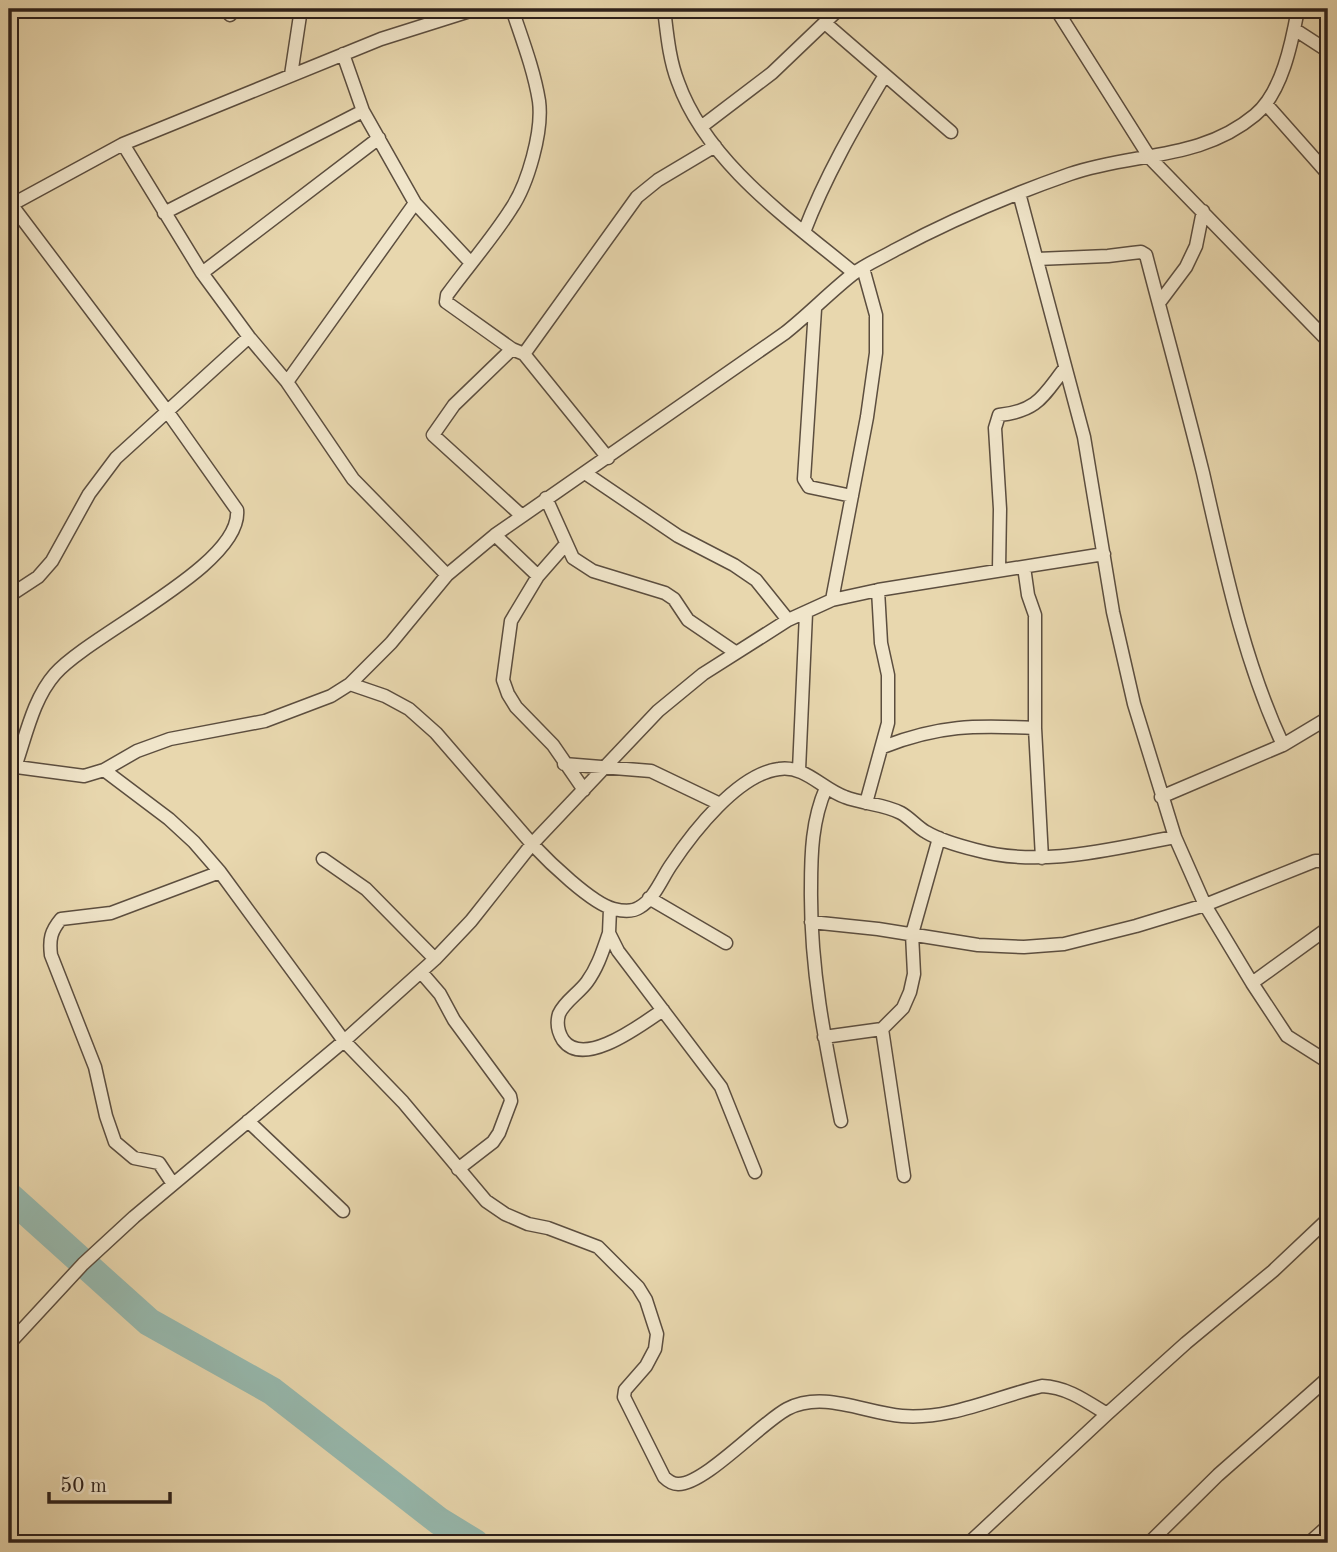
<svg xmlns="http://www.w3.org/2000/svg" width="1337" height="1552" font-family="'Old Standard TT',serif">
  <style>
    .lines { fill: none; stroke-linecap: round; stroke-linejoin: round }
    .river { stroke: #97b9ae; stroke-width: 28 }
    .street-casing { stroke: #5c4e3f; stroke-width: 15 }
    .street { stroke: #f0e5ca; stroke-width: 12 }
  </style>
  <rect width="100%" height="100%" fill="#e8d7ae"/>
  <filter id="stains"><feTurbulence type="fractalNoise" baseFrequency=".00286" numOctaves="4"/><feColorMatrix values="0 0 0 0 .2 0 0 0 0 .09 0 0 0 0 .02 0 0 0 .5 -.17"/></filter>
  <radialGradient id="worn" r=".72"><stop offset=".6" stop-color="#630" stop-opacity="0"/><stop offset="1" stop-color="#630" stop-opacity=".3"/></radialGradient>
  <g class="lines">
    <path class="river" d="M9 1196 149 1322 272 1391 439 1521 475 1543"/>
    <g class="street-casing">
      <path id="street" d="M225 9 230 15
        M512 9C522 39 534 70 539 101 543 131 528 184 511 209 492 239 468 266 447 295L446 302 512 349 524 354 608 458
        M664 9C667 33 669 59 678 82 707 163 790 220 854 273
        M1056 9 1150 158 1328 341
        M825 23 951 132
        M1294 29 1328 51
        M343 54 363 111 415 203 471 263
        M291 75 301 9
        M1266 104 1328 174
        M701 127 772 73 839 9
        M123 144 202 273 249 337 287 382 353 479 447 575
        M1019 193 1084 437 1113 612 1134 704 1175 837 1205 905 1252 983 1287 1036 1328 1062
        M11 204 167 411 237 510C243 565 91 633 55 674 33 699 26 736 15 767
        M9 206 123 144 381 39 476 9
        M164 213 363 111
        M804 232C825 177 855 125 885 75
        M1037 259 1108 256 1132 253 1141 252 1146 255C1165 328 1185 400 1203 473 1224 565 1243 659 1283 745L1161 797
        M202 273 379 138
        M1159 303 1186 267 1196 246 1203 211
        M815 309 804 479 809 487 852 496
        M512 349 454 405 433 435 522 516
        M524 354 637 197 658 180 715 146
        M287 382 415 203
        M585 473 678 536 734 565 756 580 788 620
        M546 498 573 558 593 571 665 593 674 599 688 620 735 652
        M495 535 538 576
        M566 544 538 576 511 621 503 680 508 694 516 707 553 745 584 790
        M1104 554 878 590 832 600 788 620 703 674 658 711 532 844C548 861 592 904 614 909 622 911 633 912 640 907 654 899 662 878 671 865 693 832 738 774 779 769 805 765 822 789 845 797 863 804 884 804 901 813 910 818 917 827 926 832 941 841 960 846 976 850 1041 868 1110 849 1175 837
        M1024 567 1028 595 1035 615V728L1042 858
        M999 569 1000 509 995 428 999 415C1038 411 1043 396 1065 368
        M9 596 38 577 52 561 89 494 116 458 249 337
        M832 600 867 417 876 353V315L863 268
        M1283 745 1328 718
        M883 747C939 725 975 725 1035 728
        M564 764 651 771 720 804
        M9 766 84 776 104 770 137 751 170 739 265 721 331 696 350 684 391 643 447 575 495 535 785 333C809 314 830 292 853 274 866 264 881 258 895 250 951 220 1010 195 1070 174 1133 152 1200 161 1255 115 1282 93 1292 42 1298 9
        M104 770 169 819 194 842 220 872 344 1041 403 1102 486 1201 505 1214 528 1224 548 1228 598 1247 638 1287 646 1300 657 1334 655 1349 646 1366 625 1390 624 1397 664 1477C668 1481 673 1484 678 1484 704 1485 762 1422 787 1409 823 1390 865 1413 902 1416 950 1420 996 1397 1042 1386 1067 1387 1086 1401 1107 1414
        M799 770 806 613
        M826 788C812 820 811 853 811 888 810 969 825 1042 841 1121
        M866 803 888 723V675L881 643 878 590
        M323 859 366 889 435 959
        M649 898 726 943
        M610 909 609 933 618 951 721 1087 755 1172
        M811 922 878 929 978 945 1024 947 1064 944 1136 926 1205 905 1315 861H1322L1328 865
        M609 933C603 950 598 967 587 982 579 993 564 1002 559 1014 556 1024 558 1032 563 1040 584 1069 642 1024 663 1010
        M421 972 440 994 454 1020 510 1096 511 1101 499 1133 493 1142 458 1169
        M1252 983 1328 928
        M882 1029 903 1008 910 992 914 974 912 934 939 838
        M824 1037 882 1029 904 1176
        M248 1121 343 1211
        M173 1184 159 1163 134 1158 115 1142 106 1116 95 1067 51 955C49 939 51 931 61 919L111 913 220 872
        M9 1344 83 1264 134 1217 344 1041 435 959 471 921 532 844 436 733 409 709 385 696 350 684
        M969 1543 1107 1414 1186 1343 1273 1271 1328 1219
        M1149 1543 1218 1475 1328 1378
        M1309 1543 1328 1526"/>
    </g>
    <use href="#street" class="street"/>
  </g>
  <rect width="1337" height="1552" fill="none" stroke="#e8d7ae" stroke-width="35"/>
  <rect x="10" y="10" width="1316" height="1531" fill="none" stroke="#2d201a" stroke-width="3.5"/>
  <rect x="18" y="18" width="1302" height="1517" fill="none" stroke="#2d201a" stroke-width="2"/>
  <path d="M49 1492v10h121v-10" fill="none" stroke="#2d201a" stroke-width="3.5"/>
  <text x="60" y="1492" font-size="21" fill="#2d201a" stroke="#f0e5ca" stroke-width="5" paint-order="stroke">50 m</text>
  <rect width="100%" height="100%" filter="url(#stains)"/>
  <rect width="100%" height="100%" fill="url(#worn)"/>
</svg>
